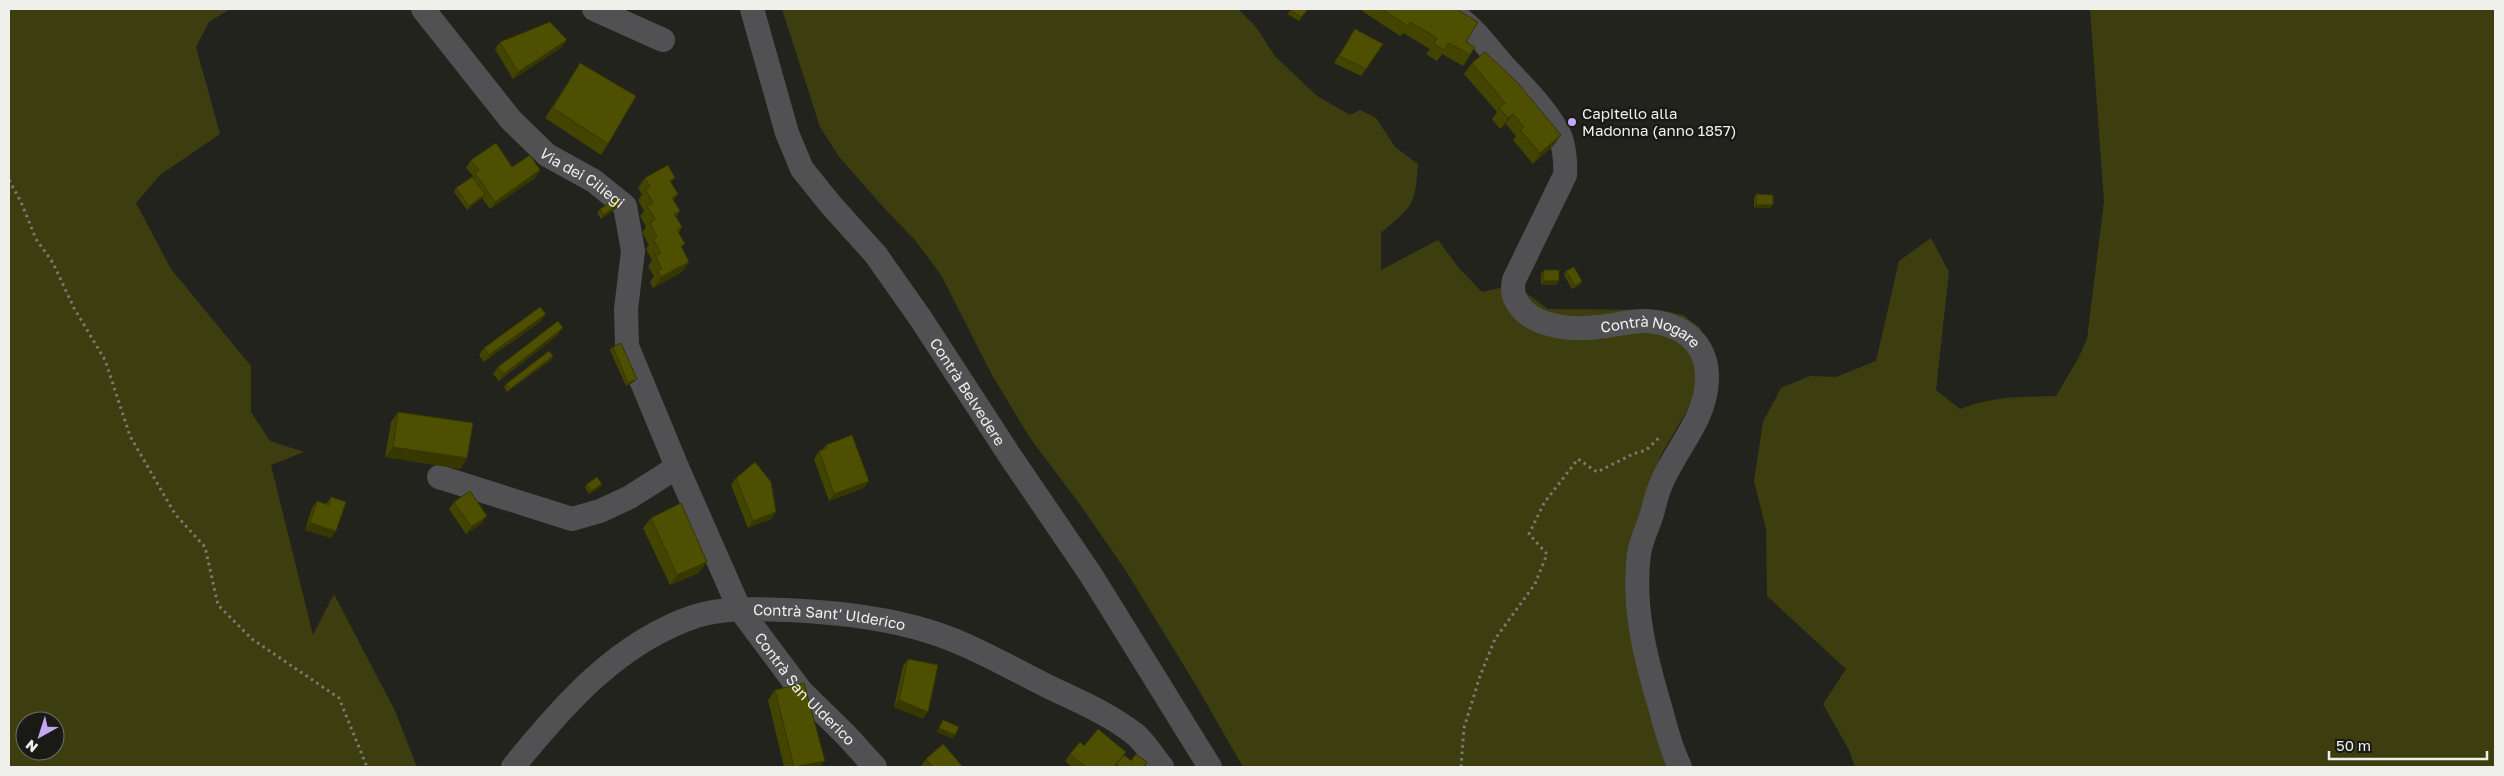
<svg xmlns="http://www.w3.org/2000/svg" width="2504" height="776" font-family="'Golos Text',sans-serif">
  <style>
    .green { fill: #3d3e0f; fill-rule: evenodd }
    .lines { fill: none; stroke-linecap: round; stroke-linejoin: round }
    .path { stroke: #7a7a75; stroke-width: 3; stroke-dasharray: 2.5 4; stroke-linecap: butt }
    .minor { stroke: #515053; stroke-width: 24 }
    .wall { fill: #434400 }
    .shaded-wall { fill: #373700 }
    .building { fill: #4e4f00; stroke: #373700 }
    .poi-dot { fill: #c4a7f1; stroke: #191a15; stroke-width: 2 }
    .labels { text-anchor: middle; dominant-baseline: central; stroke-width: 5; stroke-linejoin: round; paint-order: stroke }
    .poi-label { font-size: 15px; fill: #efefec; stroke: #191a15; text-anchor: start }
    .street-label { font-size: 15px; fill: #efefec; stroke: #191a15 }
  </style>
  <rect width="100%" height="100%" fill="#23231e"/>
  <path class="green" d="M9 9H230L209 22 196 47 220 134 160 175 136 203 171 269 251 366V412L270 441 304 452 271 465 313 635 334 594 395 711 417 767H9ZM25 721H55V751H25Z
    M782 9H1238L1256 27 1275 56 1317 96 1350 115 1360 110 1376 118 1395 147 1418 164C1415 207 1413 205 1381 233V270L1438 240 1458 267 1482 292 1509 286 1522 287 1526 293 1548 309 1660 310 1683 315 1700 328 1705 339 1702 385 1661 455 1645 498 1632 558 1675 767H1243L1197 687 1126 571 1079 503 1030 438 992 375 941 275 915 240 886 210 840 158 820 127Z
    M2090 9H2495V767H1855L1849 750 1823 704 1846 669 1767 596 1766 529 1754 481 1763 422 1781 388 1810 376 1836 377 1876 361 1899 261 1931 238 1949 272 1936 390 1960 409C1994 396 2021 397 2056 396L2078 359 2087 339 2104 201Z"/>
  <g class="lines">
    <path class="path" d="M9 180 21 202 36 239 53 263 74 308 105 360 130 436 175 514 205 547 218 605 252 639 339 698 367 767
      M1461 767 1464 728 1480 676 1495 639 1535 584 1547 554 1529 534 1544 503 1578 459 1597 472 1633 454 1646 450 1661 436"/>
    <g class="minor">
      <path id="s1" d="M423 9 511 120 547 155 594 181 625 206 633 251 626 309 627 346 677 467 739 608 801 691 846 735 875 767"/>
      <path d="M594 9 663 40"/>
      <path id="s2" d="M752 9 787 133 802 169 831 205 876 255 921 319 1008 453 1091 575 1210 767"/>
      <path id="s3" d="M1445 9C1470 22 1485 44 1503 65 1522 85 1543 106 1557 130 1564 141 1566 162 1565 175L1514 280C1511 293 1515 301 1523 310 1540 328 1576 330 1598 327 1614 326 1632 320 1647 321 1683 324 1708 343 1707 380 1706 419 1677 447 1662 482 1657 492 1655 503 1652 514 1648 527 1641 540 1639 554 1632 607 1646 660 1661 710 1666 729 1671 749 1680 767"/>
      <path d="M439 477 572 519 600 511 630 497 677 467"/>
      <path id="s4" d="M513 767C563 705 618 642 696 616 726 607 755 609 786 610 835 612 884 617 931 632 972 645 1009 667 1047 686 1078 701 1108 713 1136 735 1146 744 1154 757 1162 767"/>
    </g>
  </g>
  <path class="wall" d="M1292 9H1308L1299 21 1287 14Z
    M1359 9H1456L1470 55 1463 66 1442 54 1437 61 1426 54 1430 49 1403 33 1400 36Z
    M1355 29 1366 69 1361 76 1334 63Z
    M500 42 562 47 513 79 495 49Z
    M580 63 608 144 601 155 545 118Z
    M1472 63 1554 145 1533 164 1513 140 1516 136 1506 124 1500 129 1492 119 1497 112 1464 74Z
    M471 160 512 167 535 178 490 209 482 198 467 210 454 192 456 188 473 176 466 168Z
    M645 178 671 183 678 194 673 200 680 211 676 216 682 227 679 232 682 249V272L653 288 650 282 654 276 648 266 652 260 646 249 649 245 642 233 646 227 640 216 644 211 638 200 642 195 638 188Z
    M1756 194 1770 208H1754V198Z
    M620 204 618 207 601 219 597 213 600 209Z
    M1544 270 1559 281 1556 285H1541V274Z
    M1566 271 1582 281 1580 285 1572 289 1564 275Z
    M541 321 484 362 479 355 484 348Z
    M558 335 499 381 493 374 498 367Z
    M613 347 634 382 626 386 610 350Z
    M553 356 551 360 507 392 504 387 506 384Z
    M398 412 467 458 460 469 385 457 391 422Z
    M826 445 864 488 829 501 814 459 819 451 822 450Z
    M736 478 771 519 748 528 731 485Z
    M587 484 599 488 589 494 585 487Z
    M331 497 336 531 331 538 305 530 312 508 317 501 326 504Z
    M454 502 482 523 466 534 449 509Z
    M651 518 699 573 670 585 643 528Z
    M908 659 923 719 894 707 903 666Z
    M775 690 820 767H784L768 700Z
    M1070 754 1124 755 1131 761 1144 767H1072L1065 761Z
    M926 759 963 767H922L921 766Z"/>
  <path class="shaded-wall" d="M567 40 562 47 513 79 518 72Z
    M1513 114 1506 124 1500 129 1508 118Z
    M1561 135 1554 145 1533 164 1540 153Z
    M540 170 535 178 490 209 495 202Z
    M485 194 482 198 467 210 469 206Z
    M620 204 618 207 601 219 603 215Z
    M1756 205H1773L1770 208H1754Z
    M689 262 682 272 653 288 661 277Z
    M1543 281H1559L1556 285H1541Z
    M1582 281 1580 285 1572 289 1575 286Z
    M546 314 541 321 484 362 489 355Z
    M563 328 558 335 499 381 504 374Z
    M553 356 551 360 507 392 510 389Z
    M637 379 634 382 626 386 628 383Z
    M393 447 467 458 460 469 385 457Z
    M869 481 864 488 829 501 834 494Z
    M602 484 599 488 589 494 591 491Z
    M776 512 771 519 748 528 753 521Z
    M487 516 482 523 466 534 471 527Z
    M310 523 336 531 331 538 305 530Z
    M707 562 699 573 670 585 677 575Z
    M899 700 928 712 923 719 894 707Z
    M939 728 955 735 953 739 936 732Z
    M825 761 820 767H794Z"/>
  <path class="building" d="M1292 9H1308L1301 17 1290 10Z
    M1382 9H1456L1478 22 1466 42 1475 47 1470 55 1449 43 1444 50 1434 44 1437 38 1410 22 1408 26Z
    M550 22 567 40 518 72 500 42Z
    M1355 29 1383 44 1366 69 1339 56Z
    M1485 52 1517 82 1561 135 1540 153 1520 130 1524 127 1513 114 1508 118 1499 108 1505 103 1472 63Z
    M580 63 636 96 608 144 553 108Z
    M496 143 512 167 530 155 540 170 495 202 475 173 479 170 471 160Z
    M668 165 675 178 670 181 678 194 672 198 680 211 674 214 682 227 677 230 685 244 681 246 689 262 661 277 657 271 662 269 655 255 661 253 653 239 657 237 650 223 655 219 647 206 653 203 645 189 650 187 645 178Z
    M472 177 485 194 469 206 456 188Z
    M1756 194 1773 195V205H1756Z
    M617 198 620 204 603 215 600 209Z
    M1574 267 1582 281 1575 286 1566 271Z
    M1544 270H1559V281H1543Z
    M540 307 546 314 489 355 484 348Z
    M558 321 563 328 504 374 498 367Z
    M621 343 637 379 628 383 613 347Z
    M549 351 553 356 510 389 506 384Z
    M398 412 473 423 467 458 393 447Z
    M852 435 869 481 834 494 819 451 827 448 826 445Z
    M755 462 771 482 776 512 753 521 736 478Z
    M597 477 602 484 591 491 587 484Z
    M470 491 487 516 471 527 454 502Z
    M331 497 346 502 336 531 310 523 317 501 329 505Z
    M681 503 707 562 677 575 651 518Z
    M908 659 938 665 928 712 899 700Z
    M804 683 825 761 794 767 775 690Z
    M943 720 959 727 955 735 939 728Z
    M1098 729 1126 752 1115 765 1118 767H1086L1070 754 1080 742 1084 746Z
    M943 744 963 767H933L926 759Z
    M1136 754 1147 762 1144 767H1120L1116 764 1124 755 1131 761Z"/>
  <circle class="poi-dot" cx="1572" cy="122" r="5"/>
  <g class="labels">
    <g class="poi-label">
      <text x="1582" y="113">Capitello alla<tspan x="1582" dy="17">Madonna (anno 1857)</tspan></text>
    </g>
    <g class="street-label">
      <text stroke="none"><textPath href="#s1" startOffset="234">Via dei Ciliegi</textPath></text>
      <text stroke="none"><textPath href="#s3" startOffset="496">Contrà Nogare</textPath></text>
      <text stroke="none"><textPath href="#s2" startOffset="446">Contrà Belvedere</textPath></text>
      <text stroke="none"><textPath href="#s4" startOffset="375">Contrà Sant' Ulderico</textPath></text>
      <text stroke="none"><textPath href="#s1" startOffset="816">Contrà San Ulderico</textPath></text>
    </g>
  </g>
  <rect width="2504" height="776" fill="none" stroke="#efefec" stroke-width="20"/>
  <g transform="translate(40 736) rotate(219)"><circle r="24" fill="#191a15" stroke="#6f6f6b"/>
  <path d="M0-4L9 19L0 12L-9 19Z" fill="#c4a7f1"/>
  <text y="-8" font-size="14" font-weight="bold" text-anchor="middle" fill="#efefec">N</text>
  </g>
  <path d="M2329 751v8h158v-8" fill="none" stroke="#efefec" stroke-width="2.5"/>
  <text x="2336" y="751" font-size="15" fill="#efefec" stroke="#191a15" stroke-width="4" paint-order="stroke">50 m</text>
</svg>
